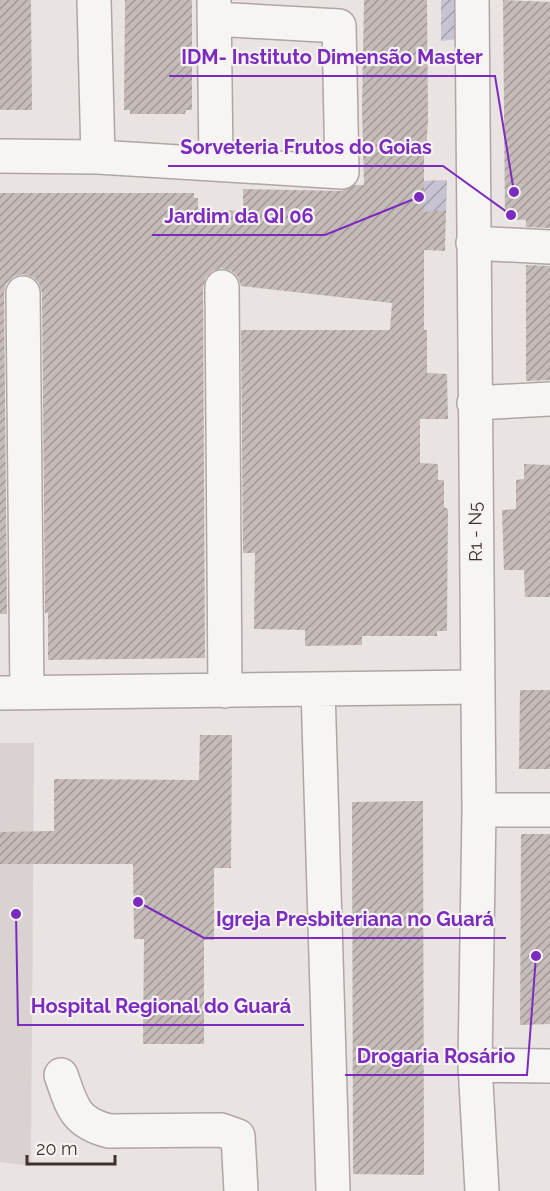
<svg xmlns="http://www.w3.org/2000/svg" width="550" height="1191" font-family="Raleway,sans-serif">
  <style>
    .built { fill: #dad2d0 }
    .garden { fill: url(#garden-furrows) }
    .building { fill: url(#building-hatch) }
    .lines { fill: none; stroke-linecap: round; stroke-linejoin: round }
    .minor-casing { stroke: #afa6a4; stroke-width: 36 }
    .minor { stroke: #f7f5f4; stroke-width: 33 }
    .labels { text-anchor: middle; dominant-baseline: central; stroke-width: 4.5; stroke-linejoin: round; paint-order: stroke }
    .street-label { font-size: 18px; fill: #3f302b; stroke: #f6f2f1 }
    .leader { fill: none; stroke: #7b2cbf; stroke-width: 2 }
    .callout-dot { fill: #7b2cbf; stroke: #f6f2f1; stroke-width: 2 }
    .callout-label { font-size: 20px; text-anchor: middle; font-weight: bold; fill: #7b2cbf; stroke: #f6f2f1; stroke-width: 4.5; stroke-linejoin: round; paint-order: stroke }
  </style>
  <defs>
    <pattern id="garden-furrows" width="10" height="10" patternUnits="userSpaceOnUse" patternTransform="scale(1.5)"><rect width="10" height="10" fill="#c8c3d2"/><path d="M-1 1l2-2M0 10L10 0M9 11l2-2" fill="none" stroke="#a49fab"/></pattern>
    <pattern id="building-hatch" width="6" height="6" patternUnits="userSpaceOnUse" patternTransform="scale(1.5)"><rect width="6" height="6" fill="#c5bcb9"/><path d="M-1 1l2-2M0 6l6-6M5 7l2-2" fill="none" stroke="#a19997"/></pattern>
  </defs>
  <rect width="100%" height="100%" fill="#e9e3e2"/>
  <path class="built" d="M0 743H34L31 1166 0 1162Z"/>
  <path class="garden" d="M441 0H457V39L441 41Z
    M447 180 446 212 394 219 391 182Z"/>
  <path class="building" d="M0 0H31L32 110H0Z
    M125 0H192V110H186L185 114H130V110H124Z
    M364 0H427L428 120 426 152H424V212L446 210 445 251 424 250V330H427V373L447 374 448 419H420V463L438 464V480H444V507L448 509 447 631H437V636H362V645L305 646V630L254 629 255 553H243L241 330H390L392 303 241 286 238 277 232 271 221 268 213 271 206 277 203 287 205 658 48 660V613H45L42 293 39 283 33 277 23 274 13 277 6 284 4 293 7 614H0V193H194V198H198V209L243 211V189L341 191 355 185H364L362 109Z
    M503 0 550 2V228L526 227V220L505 219Z
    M526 265 550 266V380L526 381Z
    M524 464 550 465V597H525L524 570H504L502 510 516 509V480L524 479Z
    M520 690H550V769H519Z
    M200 735H232L231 868H214V940H204V1044H143L144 939H134L133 864H0V832L54 831V779L199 780Z
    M423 801 424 1175 353 1174 352 802Z
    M521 834H550V1024L520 1025Z"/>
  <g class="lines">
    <g class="minor-casing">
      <path id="minor" d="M94 0 98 157
        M214 0 216 163
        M472 0 479 810 475 1065
        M0 156 98 157 342 172 339 26 214 19
        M473 243 550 247
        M222 287 225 691
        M23 293 27 693
        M474 403 550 399
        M318 689 333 1191
        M0 693 477 687
        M479 810H550
        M61 1075C72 1106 74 1122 109 1131L221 1130 238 1136 241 1191
        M482 1191 475 1065 550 1066"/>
    </g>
    <use href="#minor" class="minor"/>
  </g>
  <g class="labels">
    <g class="street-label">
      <text transform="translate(475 532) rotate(-91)">R1 - N5</text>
    </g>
  </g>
  <path class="leader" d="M514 192L495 76H169M511 215L443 166H168M419 197L325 235H152M138 902L204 938H506M16 914L18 1025H304M536 956L527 1075H345"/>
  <g class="callout-dot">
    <circle cx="514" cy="192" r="6"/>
    <circle cx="511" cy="215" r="6"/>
    <circle cx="419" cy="197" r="6"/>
    <circle cx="138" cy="902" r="6"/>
    <circle cx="16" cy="914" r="6"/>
    <circle cx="536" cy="956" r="6"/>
  </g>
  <g class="callout-label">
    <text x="332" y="64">IDM- Instituto Dimensão Master</text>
    <text x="306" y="154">Sorveteria Frutos do Goias</text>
    <text x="239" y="223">Jardim da QI 06</text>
    <text x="355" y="926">Igreja Presbiteriana no Guará</text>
    <text x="161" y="1013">Hospital Regional do Guará</text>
    <text x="436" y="1063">Drogaria Rosário</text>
  </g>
  <path d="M27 1155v9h88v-9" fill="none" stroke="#3f302b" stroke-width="3"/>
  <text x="36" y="1155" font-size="18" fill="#3f302b" stroke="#f6f2f1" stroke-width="4.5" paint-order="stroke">20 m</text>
</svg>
